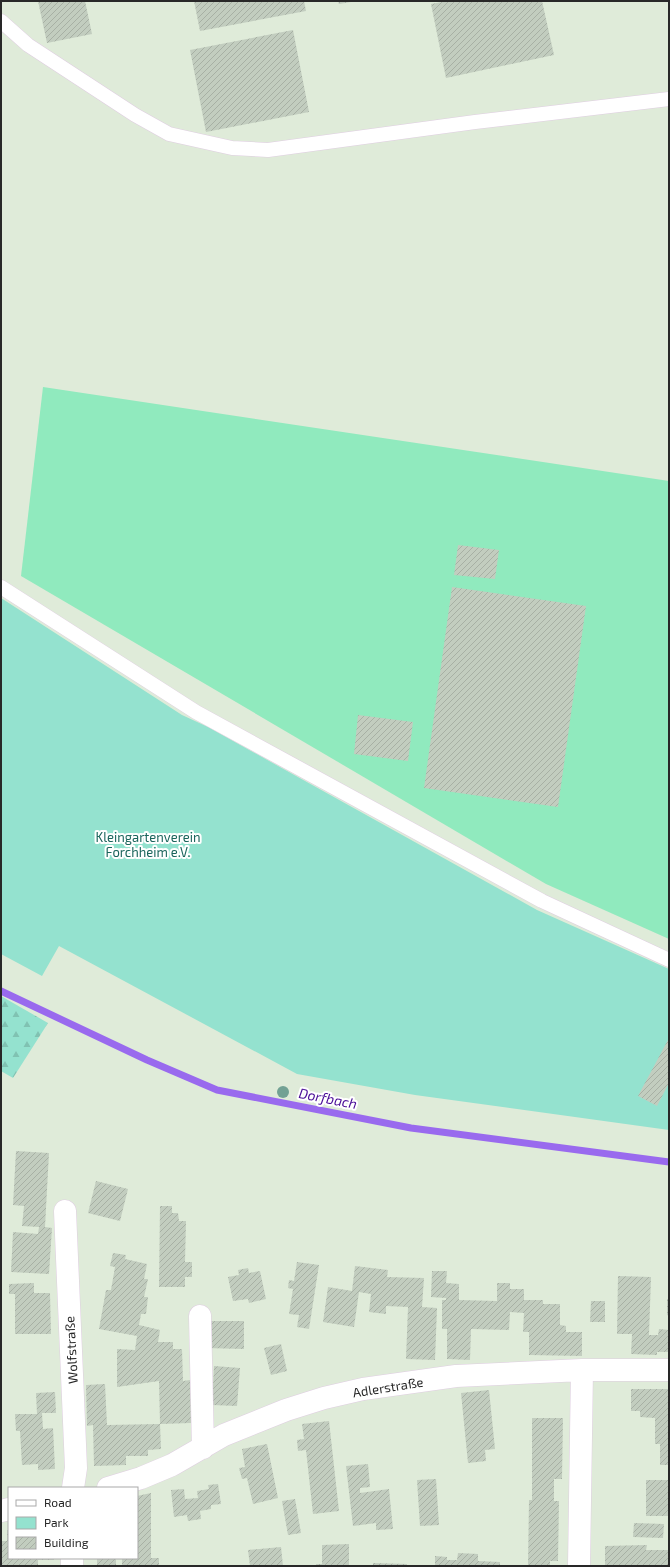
<svg xmlns="http://www.w3.org/2000/svg" width="670" height="1567" font-family="'Exo 2',sans-serif">
  <style>
    .forest { fill: url(#forest-firs) }
    .park { fill: #94e2cf }
    .pitch { fill: #90eabe }
    .lines { fill: none; stroke-linecap: round; stroke-linejoin: round }
    .stream { stroke: #996aee; stroke-width: 7 }
    .building { fill: url(#building-hatch) }
    .service-casing { stroke: #dfcee1; stroke-width: 15 }
    .minor-casing { stroke: #dfcee1; stroke-width: 23 }
    .service { stroke: #fff; stroke-width: 14 }
    .minor { stroke: #fff; stroke-width: 22 }
    .tree { fill: #72a194 }
    .labels { text-anchor: middle; dominant-baseline: central; stroke-width: 4; stroke-linejoin: round; paint-order: stroke }
    .park-label { font-size: 13px; fill: #19645b; stroke: #fff }
    .street-label { font-size: 13px; fill: #282828; stroke: #fff }
    .water-label { font-size: 14px; font-style: italic; fill: #490c97; stroke: #fff }
  </style>
  <defs>
    <pattern id="forest-firs" width="22" height="20" patternUnits="userSpaceOnUse"><rect width="22" height="20" fill="#94e2cf"/><path d="M5 1l3.5 6h-7zM16 11l3.5 6h-7z" fill="#80c2b2"/></pattern>
    <pattern id="building-hatch" width="6" height="6" patternUnits="userSpaceOnUse"><rect width="6" height="6" fill="#c2cdbf"/><path d="M-1 1l2-2M0 6l6-6M5 7l2-2" fill="none" stroke="#a7b0a4"/></pattern>
  </defs>
  <rect width="100%" height="100%" fill="#dfebd9"/>
  <path class="forest" d="M1 996 48 1023 13 1078 1 1071Z"/>
  <path class="park" d="M1 598 182 715 208 727 537 910 669 969V1130L415 1095 297 1074 59 946 42 976 1 954Z"/>
  <path class="pitch" d="M43 387 669 481V939L546 884 21 576Z"/>
  <g class="lines">
    <path class="stream" d="M1 991 147 1060 217 1090 411 1128 669 1162"/>
  </g>
  <path class="building" d="M38 1H85L92 34 47 43Z
    M194 1H304L306 11 200 31Z
    M338 1H351V2L339 4Z
    M447 1H542L554 55 446 78 431 4Z
    M293 30 309 112 206 132 190 50Z
    M458 545 499 550 495 579 454 575Z
    M452 587 586 606 558 807 424 788Z
    M358 715 413 722 408 761 354 754Z
    M669 1038V1083L657 1106 638 1096Z
    M16 1151 49 1153 45 1227 52 1228 49 1274 11 1272 13 1232 38 1234 39 1227 22 1226 24 1206 13 1205Z
    M96 1181 128 1189 120 1221 88 1213Z
    M160 1206H172V1213H178L179 1221H186L185 1262H192V1277H185V1287H159Z
    M113 1253 126 1255 125 1259 147 1264 144 1279H148L144 1297H148L146 1314H141L139 1325 160 1330 158 1342H173V1349H182L183 1381 190 1380 191 1423 160 1424 161 1449 148 1450V1456H126V1465L94 1466 93 1425 87 1426 86 1385 105 1384 107 1425 160 1424 159 1381 117 1387V1349L135 1350 137 1336 99 1329 106 1290H111L115 1267 110 1266Z
    M297 1262 319 1265 309 1329 297 1327 299 1315 289 1314 293 1289 288 1288 289 1280 294 1281Z
    M355 1266 388 1270 387 1277 424 1278 422 1307 437 1308 435 1360 406 1359 408 1307 386 1306V1314L369 1312 371 1294 359 1292 354 1327 323 1322 328 1287 352 1291Z
    M248 1268 249 1273 260 1271 266 1299 249 1303 248 1299 233 1301 228 1277 239 1275 238 1270Z
    M432 1271H447L446 1283 459 1284V1300L497 1301V1283H510V1289H524V1300H543V1304H560V1325L566 1326V1332H582V1356L529 1355V1332H523L524 1313 510 1312 509 1330 471 1329 470 1360 447 1359V1329H442V1300H446V1298L431 1297Z
    M618 1276 651 1277 649 1335H658L659 1329 669 1330V1352H657V1355L631 1354 632 1334H617Z
    M34 1283V1293H50L51 1334H15V1294H9V1284Z
    M667 1299H669V1316L667 1315Z
    M591 1301H605V1322H590Z
    M205 1321H244V1349L205 1348Z
    M281 1344 287 1371 271 1375 264 1348Z
    M214 1366 240 1368 237 1406 212 1405Z
    M631 1389H669V1465H660V1444H655V1418L640 1417V1411H631Z
    M489 1390 495 1449 485 1450 486 1461 468 1463 461 1393Z
    M55 1392 56 1413H42L43 1429 53 1428 55 1469 38 1470V1464L22 1465 20 1431H16L15 1414H37L36 1393Z
    M532 1418H563L562 1479H554V1501H559L558 1561H550V1566H528L529 1500H532Z
    M329 1421 339 1511 313 1514 306 1450 298 1451 297 1440 304 1439 302 1424Z
    M267 1444 278 1498 253 1504 247 1478 242 1479 239 1468 245 1467 242 1449Z
    M368 1464 370 1487 360 1488V1493L389 1489 393 1529 376 1530V1523L353 1526 346 1466Z
    M436 1479 439 1525 420 1526 417 1480Z
    M646 1480H669V1516H646Z
    M218 1484 221 1504 211 1505V1509L200 1511 201 1519 188 1521 187 1515 174 1517 171 1490 184 1489 185 1499 198 1498 197 1491 209 1489 208 1485Z
    M151 1493V1558H159V1566H122V1558H137V1496Z
    M295 1499 301 1533 288 1535 282 1501Z
    M634 1523 664 1524 663 1538 633 1537Z
    M7 1530H9V1558H54V1560H38V1566H1V1541H7Z
    M349 1544V1566H316V1564H322V1545Z
    M647 1545 646 1550H669V1566H605V1546Z
    M281 1547 283 1566H250L248 1550Z
    M458 1553 478 1554V1561L500 1562V1566H435V1556L447 1557V1560H457Z
    M116 1558V1566H97V1559Z
    M373 1563 407 1564V1566H373Z"/>
  <g class="lines">
    <g class="service-casing">
      <path id="service" d="M1 21 28 45 135 115 169 134 232 148 268 150 475 122 669 99
        M1 587 196 712 542 901 669 960"/>
    </g>
    <g class="minor-casing">
      <path id="minor" d="M65 1211 76 1468 73 1488
        M200 1316 203 1448
        M108 1488 141 1478 172 1465 224 1435 286 1410 324 1398 363 1389 456 1376 582 1370H669
        M1 1511 9 1509
        M72 1558V1566
        M579 1566 582 1370"/>
    </g>
    <use href="#service" class="service"/>
    <use href="#minor" class="minor"/>
  </g>
  <circle class="tree" cx="283" cy="1092" r="6"/>
  <g class="labels">
    <g class="park-label">
      <text x="148" y="837">Kleingartenverein<tspan x="148" dy="15">Forchheim e.V.</tspan></text>
    </g>
    <g class="street-label">
      <text transform="translate(71 1350) rotate(-93)">Wolfstraße</text>
      <text transform="translate(388 1387) rotate(-9)">Adlerstraße</text>
    </g>
    <g class="water-label">
      <text transform="translate(328 1098) rotate(11)">Dorfbach</text>
    </g>
  </g>
  <rect width="670" height="1567" fill="none" stroke="#282828" stroke-width="4"/>
  <rect x="8" y="1487" width="130" height="72" fill="#ffffff" stroke="#a9a9a9"/>
  <rect x="16" y="1500" width="20" height="6" fill="#ffffff" stroke="#a9a9a9"/>
  <text x="44" y="1507" font-size="12" fill="#282828">Road</text>
  <rect x="16" y="1517" width="20" height="12" fill="#94e2cf" stroke="#a9a9a9"/>
  <text x="44" y="1527" font-size="12" fill="#282828">Park</text>
  <rect x="16" y="1537" width="20" height="12" fill="url(#building-hatch)" stroke="#a9a9a9"/>
  <text x="44" y="1547" font-size="12" fill="#282828">Building</text>
</svg>
